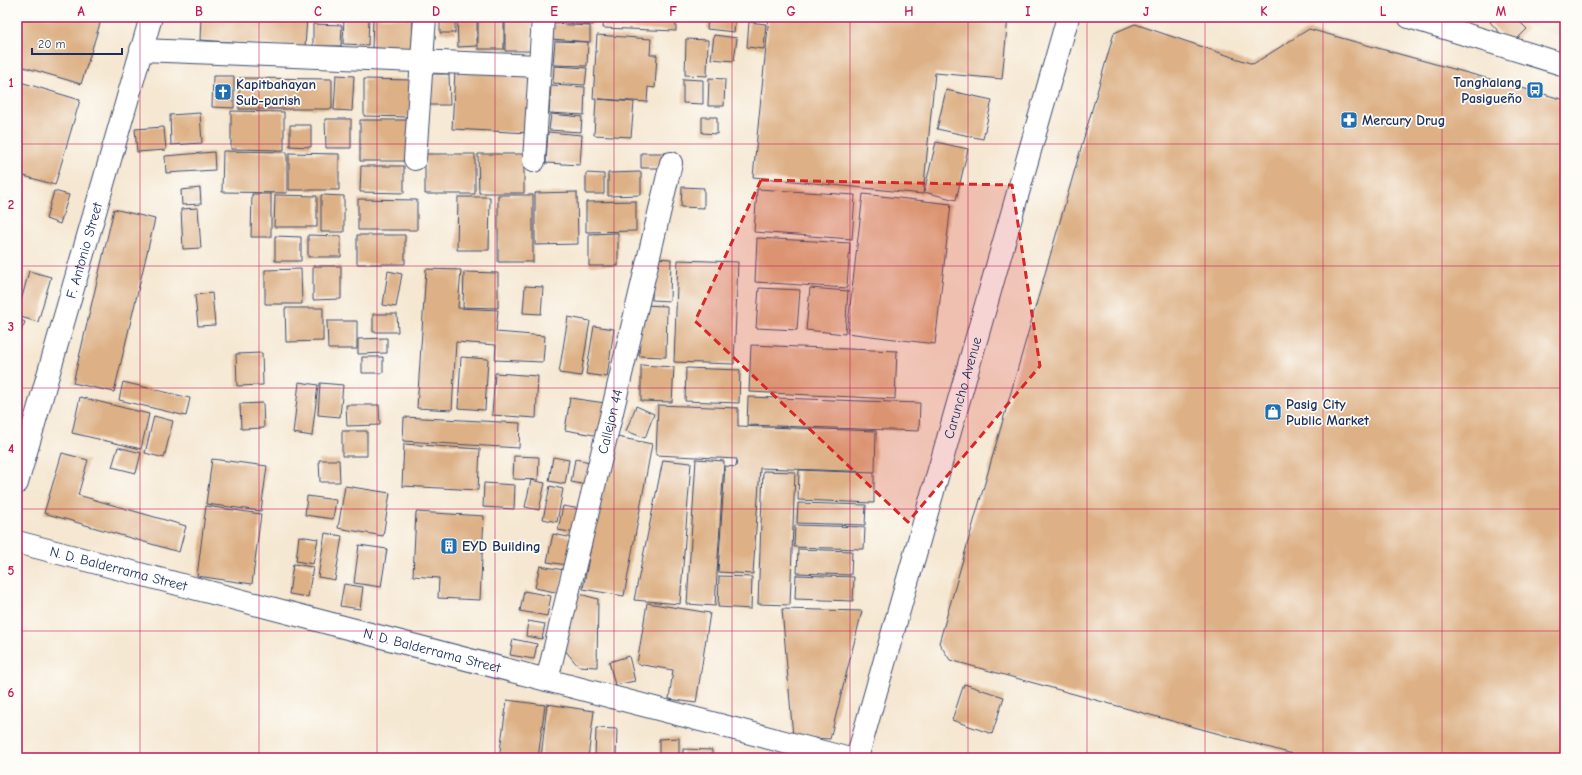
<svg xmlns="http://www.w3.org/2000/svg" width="1582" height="775" font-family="'Comic Neue',sans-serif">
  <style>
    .built { fill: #e4dbba }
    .building { fill: #ddb085 }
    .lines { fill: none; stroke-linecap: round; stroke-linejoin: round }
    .minor-casing { stroke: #3c4b6f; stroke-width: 24 }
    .major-casing { stroke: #3c4b6f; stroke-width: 24 }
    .minor { stroke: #fff; stroke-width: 22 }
    .major { stroke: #fff; stroke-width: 22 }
    .marked { fill: #d62828; fill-opacity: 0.2; stroke: #d62828; stroke-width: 3; stroke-dasharray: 8 5; stroke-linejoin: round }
    .grid { fill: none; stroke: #c2185b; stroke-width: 1; stroke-opacity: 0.55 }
    .labels { text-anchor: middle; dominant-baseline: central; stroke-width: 3.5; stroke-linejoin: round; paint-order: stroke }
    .poi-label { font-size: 14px; font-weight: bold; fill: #1b2f5e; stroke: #fdfcf7; text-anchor: start }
    .street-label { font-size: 14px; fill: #1b2f5e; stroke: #fdfcf7 }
    .neatline { fill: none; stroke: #c2185b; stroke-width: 1.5 }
    .grid-label { font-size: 13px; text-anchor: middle; font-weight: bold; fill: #c2185b }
  </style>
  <rect width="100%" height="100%" fill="#fdfcf7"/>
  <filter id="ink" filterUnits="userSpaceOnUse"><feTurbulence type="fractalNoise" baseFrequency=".025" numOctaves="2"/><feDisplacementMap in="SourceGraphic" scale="8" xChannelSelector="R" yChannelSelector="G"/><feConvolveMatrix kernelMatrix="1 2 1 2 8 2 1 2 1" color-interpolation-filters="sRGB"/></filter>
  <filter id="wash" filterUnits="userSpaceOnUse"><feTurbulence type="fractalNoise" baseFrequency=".012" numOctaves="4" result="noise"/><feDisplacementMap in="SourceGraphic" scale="16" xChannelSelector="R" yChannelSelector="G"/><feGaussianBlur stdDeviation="0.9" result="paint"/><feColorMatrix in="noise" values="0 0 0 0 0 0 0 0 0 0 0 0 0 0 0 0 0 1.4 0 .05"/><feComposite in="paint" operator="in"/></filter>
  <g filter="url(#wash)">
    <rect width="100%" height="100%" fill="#f5e7d1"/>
    <path class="built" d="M1498 17H1565V37Z"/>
    <g id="blocks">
      <path class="building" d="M17 17H102L81 84 17 65Z
        M201 17H307L305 47 200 40Z
        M317 17H342V21L317 20Z
        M344 17H369L368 45 343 44Z
        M373 17 413 19 412 50 372 48Z
        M440 17H455V33H440Z
        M457 17H477V46L458 47Z
        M478 17H504V49H478Z
        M505 17H532V51H505Z
        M554 17H594L593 25 553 22Z
        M604 17H676V31L603 28Z
        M688 17H706L705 20Z
        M708 17H736L734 32 707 29Z
        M769 17H1008L1002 79 935 73 923 194 753 177Z
        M1496 17H1515L1527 29 1511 45 1490 22Z
        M749 22 766 24 764 49 747 47Z
        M313 24 342 25 341 46H313Z
        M552 24 590 26V42L551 39Z
        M1135 24 1253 64 1309 29 1565 100V758H1307L950 660 939 643 1114 33Z
        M597 35 651 39 650 55H657L655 88 648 87 647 102 599 99 634 102 631 137 594 135 596 99H593Z
        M714 35 737 38 734 61 711 59Z
        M686 39 708 40 707 76 685 75Z
        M555 41 588 42 587 66 553 65Z
        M554 66 587 68 585 85 553 83Z
        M455 71 532 75 529 133 452 129Z
        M429 74H449L450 105H430Z
        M336 75 354 76 352 111 334 110Z
        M213 76H234V108L212 107Z
        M239 78 332 79V109H239Z
        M709 78 725 79 724 106H708Z
        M364 79 412 80 411 117 364 116Z
        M683 79 703 80V104L683 103Z
        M17 81 80 100 55 185 17 174Z
        M551 85 585 87 584 115 549 113Z
        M946 90 992 100 983 139 937 129Z
        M231 111 284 112V150L231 149Z
        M200 113 202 143 171 145 170 115Z
        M551 114 582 117 581 132 549 130Z
        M702 117H717V134L702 133Z
        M325 119H351V148H326Z
        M360 120H410L409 161H360Z
        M290 125H311V147L290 146Z
        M164 127 166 150 137 152 135 129Z
        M548 132 582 135 580 165 546 163Z
        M936 142 968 149 956 200 924 192Z
        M223 151 287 152V193L222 192Z
        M214 152 215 170 166 173 165 156Z
        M289 153 339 154V190H289Z
        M641 153H666V168H641Z
        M425 154H475V194H425Z
        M478 154H524V193H479Z
        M361 166H404V193L360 192Z
        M641 172V195L608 196V173Z
        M586 173 604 174V194H586Z
        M682 187 704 188V208L681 207Z
        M200 188 201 204 182 205 181 190Z
        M757 189 855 195 852 239 754 232Z
        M54 191 69 195 60 224 46 219Z
        M577 192 578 244 535 245V193Z
        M252 194H271V237H251Z
        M863 194 951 204 935 344 847 333Z
        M275 195 317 196V227H274Z
        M321 195 344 196V232H321Z
        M498 195H533V262H498Z
        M458 197H490L489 250H457Z
        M358 199 417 200V230H358Z
        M636 201V231L586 232V202Z
        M198 208 201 248 183 249 181 209Z
        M114 209 155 219 114 392 73 383Z
        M618 233V266H589V234Z
        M308 235 341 236V257H308Z
        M357 235H405V264H357Z
        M275 236 301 237V261H275Z
        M757 238 850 243 847 288 755 282Z
        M653 258 671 259 670 301 652 300Z
        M678 260 738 262 734 364 674 362Z
        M313 266H341V299L313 300Z
        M301 269 302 304H265V270Z
        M426 269 461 270 458 308 498 310 496 332 545 336 543 362 495 360 496 345 456 342 452 410 417 408Z
        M29 271 51 277 38 322 17 316Z
        M388 271 402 274 396 307 383 305Z
        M464 272 498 273V308L463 307Z
        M525 286 543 287 541 314 523 313Z
        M759 288 800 290 797 330 756 328Z
        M810 288 848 291 845 334 806 330Z
        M212 293 215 325 198 326 195 295Z
        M641 305 667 306 666 357 639 356Z
        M285 308H323V341L286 342Z
        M373 314H397L398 332H373Z
        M568 317 590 321 581 376 559 373Z
        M17 318 25 322 17 341Z
        M327 321H357V349H328Z
        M594 326 614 329 607 377 586 374Z
        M387 338V353L358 354V339Z
        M751 345 897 351 895 399 749 392Z
        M262 353 263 385 237 386 236 354Z
        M362 357H383V373H362Z
        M461 357 488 359 485 410 458 408Z
        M641 365 674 367 672 402 641 401Z
        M686 368 740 370 739 403 685 401Z
        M495 373 538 376 536 418 492 415Z
        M123 382 190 398 186 416 119 400Z
        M299 382 318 385 312 436 293 433Z
        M320 383 343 385 340 417 318 415Z
        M80 397 149 414 141 449 72 433Z
        M748 397 920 403 919 431 747 425Z
        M570 398 605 403 600 436 565 430Z
        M263 403 264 428 241 429 240 404Z
        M346 405H379L380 425 347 426Z
        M658 405 738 408V426L876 431 875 472 760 468 753 574 718 572 725 466 736 467 737 459 656 455Z
        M636 406 654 414 645 438 626 431Z
        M154 416 173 421 164 458 145 453Z
        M404 417 520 423 519 448 403 441Z
        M342 431H367V456H342Z
        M612 436 652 444 624 596 583 589Z
        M404 444 480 449 478 490 402 486Z
        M118 447 141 453 136 473 112 467Z
        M62 453 88 460 78 495 186 526 179 552 44 513Z
        M514 456 539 457 538 480 513 479Z
        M553 457 569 460 565 484 549 481Z
        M212 459 267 466 261 511 206 504Z
        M575 459 595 463 592 486 571 482Z
        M696 459 724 461 715 606 687 604Z
        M319 460H339L340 482H320Z
        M663 460 691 463 680 604 634 600Z
        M799 470 874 473V503L798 500Z
        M763 471 795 472 790 605 758 604Z
        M531 480 545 483 539 510 525 507Z
        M484 483 515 485 514 509 483 507Z
        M345 486 390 493 383 536 338 528Z
        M550 486 563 489 557 522 543 519Z
        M307 496 336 500 333 519 305 515Z
        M798 503 866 505 865 525 797 523Z
        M206 506 261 514 252 584 197 576Z
        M563 506 581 509 576 533 558 530Z
        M416 512 484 516 480 600 438 598 439 578 413 576Z
        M795 525 865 527 864 549 794 547Z
        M325 533 342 536 335 580 318 577Z
        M553 534 573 538 567 565 547 562Z
        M299 536 318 539 313 564 296 561Z
        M359 545 387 549 381 587 354 583Z
        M798 549 852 551 851 575 797 573Z
        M293 564 313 567 308 597 289 594Z
        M540 566 564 570 560 593 535 588Z
        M796 575 854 577 853 601 795 599Z
        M719 576 752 577 751 609 718 607Z
        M344 584 363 587 360 609 340 606Z
        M524 591 551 596 547 616 520 611Z
        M576 593 598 599 597 667 578 666 564 649Z
        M647 603 710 613 696 703 669 699 673 670 637 664Z
        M782 609 862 611 830 739 793 737Z
        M528 621 545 624 542 639 526 636Z
        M513 639 537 644 534 659 510 655Z
        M629 656 635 681 615 685 609 662Z
        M964 684 1004 697 992 734 952 720Z
        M507 700 545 705 538 758H499Z
        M547 704 594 711 588 758H541Z
        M596 728 617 729 616 758H595Z
        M679 738V758H659V739Z
        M683 749 712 750V758H683Z"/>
    </g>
  </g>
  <g filter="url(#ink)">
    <use href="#blocks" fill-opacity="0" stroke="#3c4b6f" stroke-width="1"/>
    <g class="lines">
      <g class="minor-casing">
        <g id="minor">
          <path d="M1409 17 1565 65"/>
          <path d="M141 50 539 66"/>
          <path d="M415 159 425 17"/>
          <path d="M534 161 543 17"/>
          <path id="s1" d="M17 483 151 17"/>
          <path id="s2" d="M17 542 846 758"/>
          <path id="s3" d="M547 680 614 404 671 163"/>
        </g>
      </g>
      <g class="major-casing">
        <g id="major">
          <path id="s4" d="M857 758 1068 17"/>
        </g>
      </g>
      <use href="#minor" class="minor"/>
      <use href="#major" class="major"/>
    </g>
  </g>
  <path class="marked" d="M761 180 1012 185 1040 366 908 522 695 321Z"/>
  <path class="grid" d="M140 17V758M259 17V758M377 17V758M495 17V758M614 17V758M732 17V758M850 17V758M968 17V758M1087 17V758M1205 17V758M1323 17V758M1442 17V758M17 144H1565M17 266H1565M17 388H1565M17 509H1565M17 631H1565"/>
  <defs>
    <g id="bus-square" transform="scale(0.9)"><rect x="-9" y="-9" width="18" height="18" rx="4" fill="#1f6fb2" stroke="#fdfcf7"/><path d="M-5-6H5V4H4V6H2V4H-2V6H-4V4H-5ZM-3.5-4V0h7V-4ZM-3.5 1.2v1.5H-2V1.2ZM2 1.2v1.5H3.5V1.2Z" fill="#fff"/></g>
    <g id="church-square" transform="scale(0.9)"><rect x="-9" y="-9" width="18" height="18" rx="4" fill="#1f6fb2" stroke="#fdfcf7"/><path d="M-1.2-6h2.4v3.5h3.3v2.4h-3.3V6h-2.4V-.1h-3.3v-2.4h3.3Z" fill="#fff"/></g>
    <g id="pharmacy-square" transform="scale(0.9)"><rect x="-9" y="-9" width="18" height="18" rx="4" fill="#1f6fb2" stroke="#fdfcf7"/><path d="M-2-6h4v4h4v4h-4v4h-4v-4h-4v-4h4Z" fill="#fff"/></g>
    <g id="shop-square" transform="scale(0.9)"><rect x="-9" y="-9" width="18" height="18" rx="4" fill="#1f6fb2" stroke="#fdfcf7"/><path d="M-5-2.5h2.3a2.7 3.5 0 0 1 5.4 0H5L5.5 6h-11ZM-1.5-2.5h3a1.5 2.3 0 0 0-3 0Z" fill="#fff"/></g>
    <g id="building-square" transform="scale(0.9)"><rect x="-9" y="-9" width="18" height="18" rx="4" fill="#1f6fb2" stroke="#fdfcf7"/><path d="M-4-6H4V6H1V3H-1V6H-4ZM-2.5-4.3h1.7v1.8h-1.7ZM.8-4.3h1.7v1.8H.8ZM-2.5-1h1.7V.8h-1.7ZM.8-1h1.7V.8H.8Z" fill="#fff"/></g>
  </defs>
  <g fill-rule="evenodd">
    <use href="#bus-square" x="1535" y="90"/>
    <use href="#church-square" x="223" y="92"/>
    <use href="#pharmacy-square" x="1349" y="120"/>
    <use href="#shop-square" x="1273" y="412"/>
    <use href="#building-square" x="449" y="546"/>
  </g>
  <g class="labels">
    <g class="poi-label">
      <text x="1522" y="82" text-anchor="end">Tanghalang<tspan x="1522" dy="16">Pasigueño</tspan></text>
      <text x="236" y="84">Kapitbahayan<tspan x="236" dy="16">Sub-parish</tspan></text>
      <text x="1362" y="120">Mercury Drug</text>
      <text x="1286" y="404">Pasig City<tspan x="1286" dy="16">Public Market</tspan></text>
      <text x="462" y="546">EYD Building</text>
    </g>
    <g class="street-label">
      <text stroke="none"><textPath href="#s1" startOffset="242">F. Antonio Street</textPath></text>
      <text stroke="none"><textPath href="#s4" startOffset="385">Caruncho Avenue</textPath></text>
      <text stroke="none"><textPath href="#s3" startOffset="266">Callejon 44</textPath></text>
      <text stroke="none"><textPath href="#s2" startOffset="105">N. D. Balderrama Street</textPath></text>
      <text stroke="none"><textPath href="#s2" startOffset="429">N. D. Balderrama Street</textPath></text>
    </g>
  </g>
  <rect width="1582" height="775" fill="none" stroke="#fdfcf7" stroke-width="44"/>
  <path d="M32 48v6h90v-6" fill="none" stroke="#1b2f5e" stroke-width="2"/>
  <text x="38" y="48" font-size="12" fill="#1b2f5e" stroke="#fdfcf7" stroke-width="3" paint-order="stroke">20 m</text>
  <rect x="22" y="22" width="1538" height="731" class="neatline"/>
  <g class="grid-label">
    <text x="81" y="16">A</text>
    <text x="199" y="16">B</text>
    <text x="318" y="16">C</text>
    <text x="436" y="16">D</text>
    <text x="554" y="16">E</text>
    <text x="673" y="16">F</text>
    <text x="791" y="16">G</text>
    <text x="909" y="16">H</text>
    <text x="1028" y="16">I</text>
    <text x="1146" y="16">J</text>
    <text x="1264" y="16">K</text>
    <text x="1383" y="16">L</text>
    <text x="1501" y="16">M</text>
    <text x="11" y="87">1</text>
    <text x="11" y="209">2</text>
    <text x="11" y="331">3</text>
    <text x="11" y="453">4</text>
    <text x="11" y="575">5</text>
    <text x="11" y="697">6</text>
  </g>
</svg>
